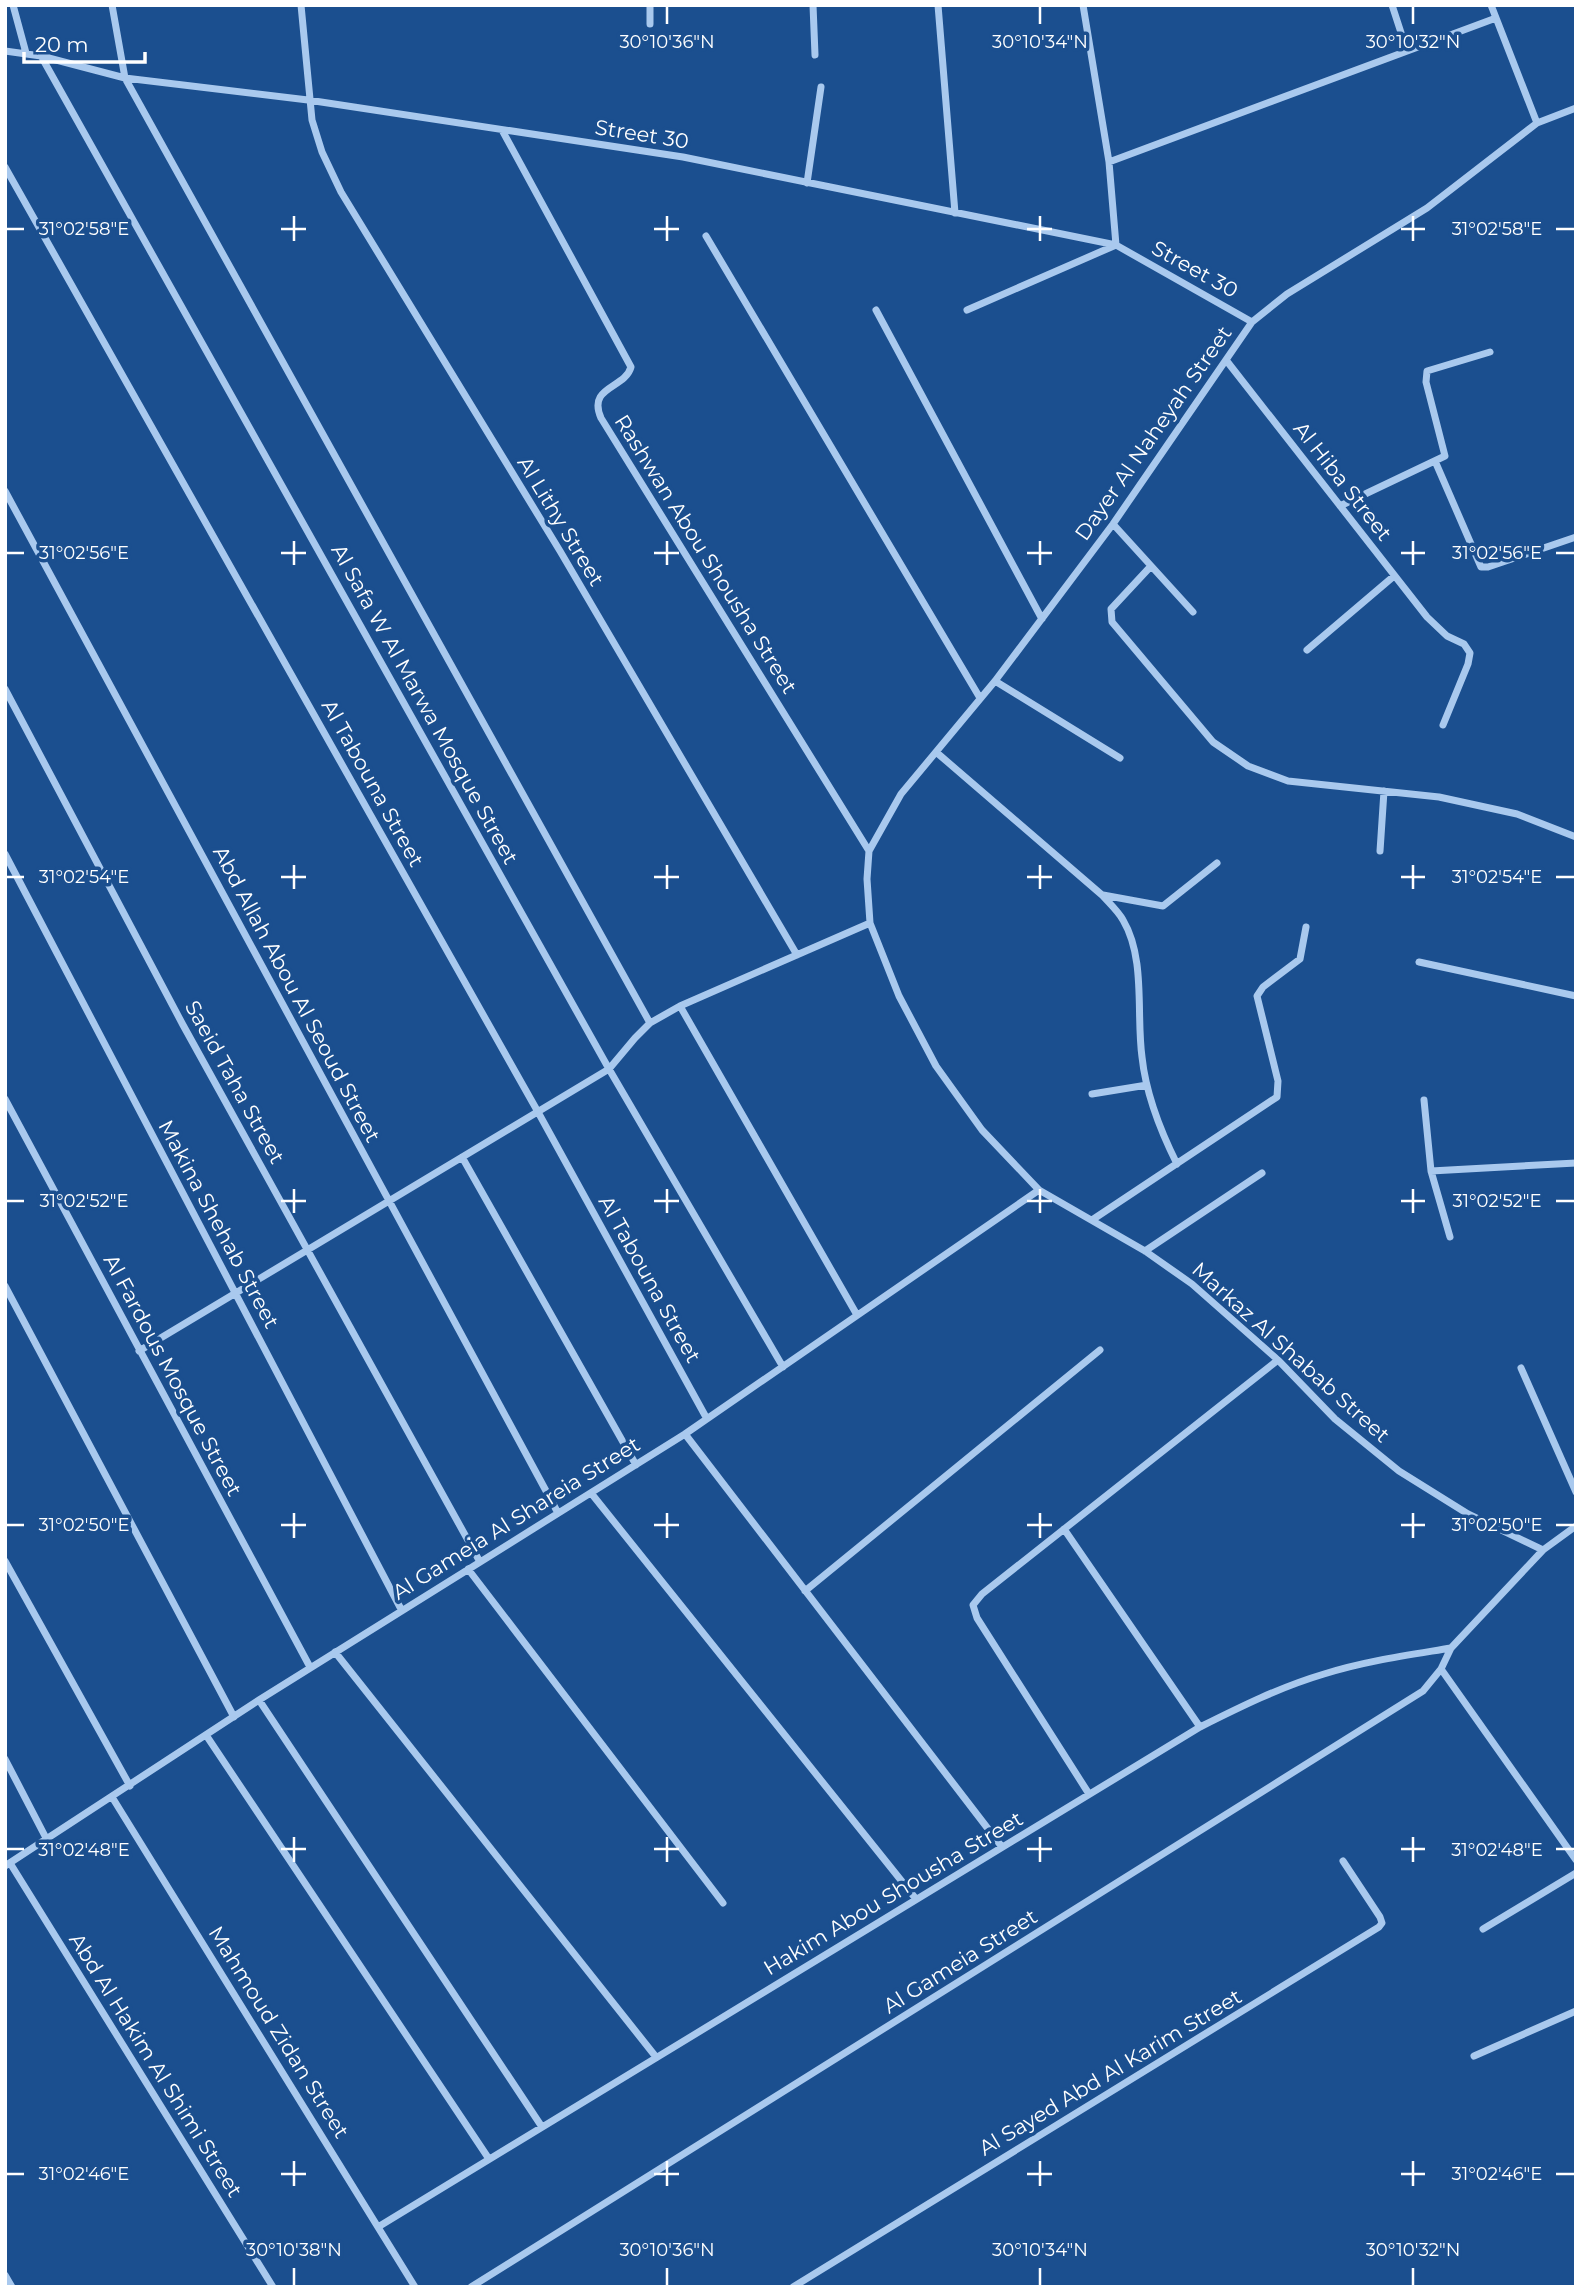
<svg xmlns="http://www.w3.org/2000/svg" width="1581" height="2292" font-family="Montserrat,sans-serif">
  <style>
    .lines { fill: none; stroke-linecap: round; stroke-linejoin: round }
    .minor { stroke: #a9c9ee; stroke-width: 7 }
    .ticks { fill: none; stroke: #fff; stroke-width: 2.5 }
    .labels { text-anchor: middle; dominant-baseline: central; stroke-width: 7; stroke-linejoin: round; paint-order: stroke }
    .street-label { font-size: 21px; fill: #fff; stroke: #1b4f8f }
    .ticks-label { font-size: 18px; text-anchor: middle; fill: #fff; stroke: #1b4f8f; stroke-width: 7; stroke-linejoin: round; paint-order: stroke }
  </style>
  <rect width="100%" height="100%" fill="#1b4f8f"/>
  <g class="lines">
    <path class="minor" d="M13 5 26 53
      M112 5 125 78 650 1023
      M301 5 312 120 322 152 341 192 560 551 797 955
      M650 5V24
      M813 5 815 55
      M938 5 955 213
      M1392 5 1407 51
      M1491 5 1537 123
      M5 51 41 56 125 78 308 100 683 157 1116 245 1252 322
      M41 56 609 1069 783 1367
      M502 130 631 367C625 389 587 386 601 418L869 851
      M1109 162 1496 18
      M5 167 538 1112 707 1419
      M807 183 821 87
      M706 236 980 698
      M876 310 1042 619
      M967 310 1116 245 1109 162 1083 5
      M1226 360 1427 617 1447 636 1464 644 1470 653 1468 664 1443 725
      M1435 461 1481 567H1488L1576 537
      M5 491 558 1513
      M1340 506 1445 456 1426 382 1427 371 1490 352
      M1113 524 1193 612
      M1151 566 1111 609 1112 622 1213 742 1248 766 1288 781 1439 797 1517 814 1576 837
      M1307 650 1394 576
      M995 681 1120 758
      M5 689 183 1025 480 1562
      M936 752 1102 895C1109 903 1118 911 1123 920 1146 959 1136 1014 1142 1057 1146 1095 1160 1130 1177 1164
      M1380 851 1384 791
      M5 854 402 1611
      M1103 895 1163 906 1217 863
      M1419 962 1576 996
      M680 1006 857 1315
      M1092 1094 1147 1085
      M5 1099 310 1667
      M1424 1100 1431 1171 1450 1237
      M462 1157 636 1465
      M1431 1171 1576 1163
      M1092 1220 1277 1097 1278 1081 1257 996 1263 987 1300 959 1306 927
      M1145 1251 1262 1173
      M5 1286 234 1717
      M139 1351 609 1069 635 1038 650 1023 680 1006 870 923
      M1521 1368 1576 1492
      M685 1434 1002 1847
      M591 1493 916 1899
      M1064 1529 1200 1727
      M1543 1550 1468 1514 1399 1471 1335 1419 1278 1360 1192 1284 1145 1251 1039 1190 982 1130 936 1066 899 996 870 923 867 879 869 851 901 794 995 681 1113 524 1252 322 1287 294 1427 208 1537 123 1576 108
      M5 1561 130 1786
      M468 1569 723 1903
      M805 1591 1100 1350
      M335 1652 656 2057
      M1441 1669 1576 1860
      M259 1700 542 2127
      M206 1735 489 2159
      M5 1759 46 1838
      M1089 1794 977 1618 973 1605 982 1594 1278 1360
      M112 1797 415 2287
      M10 1863 273 2287
      M5 1866 259 1700 685 1434 1039 1190
      M1483 1929 1576 1873
      M1474 2056 1576 2011
      M378 2227 1200 1727C1240 1707 1280 1687 1324 1674 1365 1661 1409 1655 1451 1648
      M5 2275 12 2287
      M471 2287 1423 1691 1441 1669 1451 1648 1543 1550 1576 1526
      M793 2287 1379 1927 1382 1923 1380 1917 1343 1861"/>
  </g>
  <path class="ticks" d="M667 7V24M1040 7V24M1413 7V24M294 216V241M667 216V241M1040 216V241M1413 216V241M7 229H24M281 229H306M654 229H679M1027 229H1052M1401 229H1425M1556 229H1574M294 541V565M667 541V565M1040 541V565M1413 541V565M7 553H24M281 553H306M654 553H679M1027 553H1052M1401 553H1425M1556 553H1574M294 865V889M667 865V889M1040 865V889M1413 865V889M7 877H24M281 877H306M654 877H679M1027 877H1052M1401 877H1425M1556 877H1574M294 1189V1213M667 1189V1213M1040 1189V1213M1413 1189V1213M7 1201H24M281 1201H306M654 1201H679M1027 1201H1052M1401 1201H1425M1556 1201H1574M294 1513V1538M667 1513V1538M1040 1513V1538M1413 1513V1538M7 1525H24M281 1525H306M654 1525H679M1027 1525H1052M1401 1525H1425M1556 1525H1574M294 1837V1862M667 1837V1862M1040 1837V1862M1413 1837V1862M7 1849H24M281 1849H306M654 1849H679M1027 1849H1052M1401 1849H1425M1556 1849H1574M294 2161V2186M667 2161V2186M1040 2161V2186M1413 2161V2186M7 2174H24M281 2174H306M654 2174H679M1027 2174H1052M1401 2174H1425M1556 2174H1574M294 2268V2285M667 2268V2285M1040 2268V2285M1413 2268V2285"/>
  <g class="labels">
    <g class="street-label">
      <text transform="translate(642 134) rotate(9)">Street 30</text>
      <text transform="translate(1195 269) rotate(29)">Street 30</text>
      <text transform="translate(1153 433) rotate(-55)">Dayer Al Naheyah Street</text>
      <text transform="translate(1343 481) rotate(52)">Al Hiba Street</text>
      <text transform="translate(561 521) rotate(59)">Al Lithy Street</text>
      <text transform="translate(706 554) rotate(58)">Rashwan Abou Shousha Street</text>
      <text transform="translate(425 704) rotate(61)">Al Safa W Al Marwa Mosque Street</text>
      <text transform="translate(373 783) rotate(61)">Al Tabouna Street</text>
      <text transform="translate(297 994) rotate(62)">Abd Allah Abou Al Seoud Street</text>
      <text transform="translate(235 1082) rotate(61)">Saeid Taha Street</text>
      <text transform="translate(219 1224) rotate(62)">Makina Shehab Street</text>
      <text transform="translate(650 1279) rotate(61)">Al Tabouna Street</text>
      <text transform="translate(1291 1352) rotate(42)">Markaz Al Shabab Street</text>
      <text transform="translate(173 1375) rotate(62)">Al Fardous Mosque Street</text>
      <text transform="translate(516 1518) rotate(-32)">Al Gameia Al Shareia Street</text>
      <text transform="translate(893 1893) rotate(-31)">Hakim Abou Shousha Street</text>
      <text transform="translate(960 1961) rotate(-32)">Al Gameia Street</text>
      <text transform="translate(279 2032) rotate(58)">Mahmoud Zidan Street</text>
      <text transform="translate(156 2065) rotate(58)">Abd Al Hakim Al Shimi Street</text>
      <text transform="translate(1110 2072) rotate(-31)">Al Sayed Abd Al Karim Street</text>
    </g>
  </g>
  <g class="ticks-label">
    <text x="667" y="48">30°10'36"N</text>
    <text x="1040" y="48">30°10'34"N</text>
    <text x="1413" y="48">30°10'32"N</text>
    <text x="1497" y="235">31°02'58"E</text>
    <text x="84" y="235">31°02'58"E</text>
    <text x="1497" y="559">31°02'56"E</text>
    <text x="84" y="559">31°02'56"E</text>
    <text x="1497" y="883">31°02'54"E</text>
    <text x="84" y="883">31°02'54"E</text>
    <text x="1497" y="1207">31°02'52"E</text>
    <text x="84" y="1207">31°02'52"E</text>
    <text x="1497" y="1531">31°02'50"E</text>
    <text x="84" y="1531">31°02'50"E</text>
    <text x="1497" y="1856">31°02'48"E</text>
    <text x="84" y="1856">31°02'48"E</text>
    <text x="1497" y="2180">31°02'46"E</text>
    <text x="84" y="2180">31°02'46"E</text>
    <text x="294" y="2256">30°10'38"N</text>
    <text x="667" y="2256">30°10'36"N</text>
    <text x="1040" y="2256">30°10'34"N</text>
    <text x="1413" y="2256">30°10'32"N</text>
  </g>
  <rect width="1581" height="2292" fill="none" stroke="#ffffff" stroke-width="14"/>
  <path d="M24 52v10h121v-10" fill="none" stroke="#ffffff" stroke-width="3.5"/>
  <text x="35" y="52" font-size="21" fill="#ffffff" stroke="#1b4f8f" stroke-width="5" paint-order="stroke">20 m</text>
</svg>
